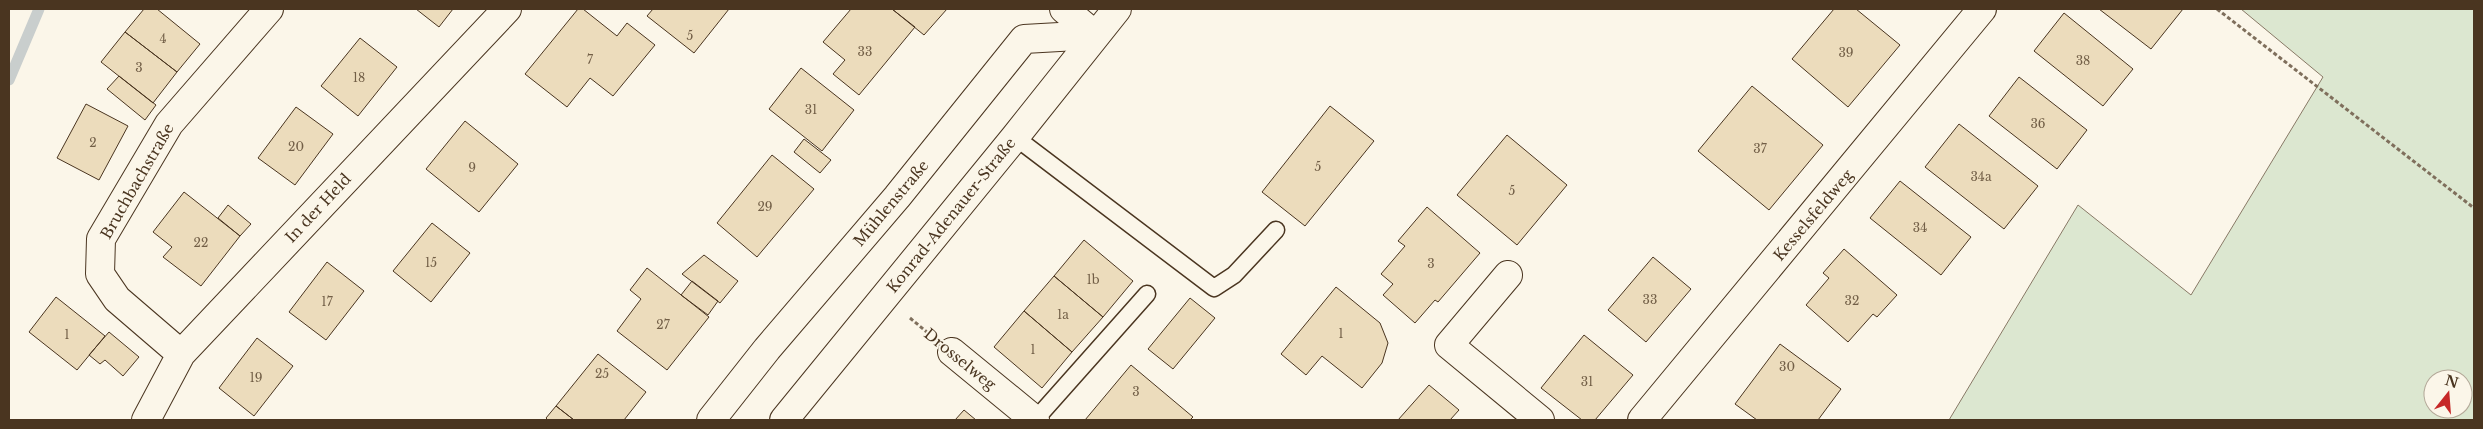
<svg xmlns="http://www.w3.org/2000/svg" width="2483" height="429" font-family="'Libre Baskerville',serif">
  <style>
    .green { fill: #dce7d0; stroke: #887966; fill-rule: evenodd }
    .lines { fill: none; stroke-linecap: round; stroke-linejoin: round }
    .stream { stroke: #c9cecd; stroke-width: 11 }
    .building { fill: #ecdcbc; stroke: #4a3520 }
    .lane-casing { stroke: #4a3520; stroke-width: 19 }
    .street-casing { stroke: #4a3520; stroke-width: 30 }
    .secondary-casing { stroke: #4a3520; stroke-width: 30 }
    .path { stroke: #7f6f5c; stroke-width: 3; stroke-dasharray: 4 2.5; stroke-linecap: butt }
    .lane { stroke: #fbf6e9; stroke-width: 16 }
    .street { stroke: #fbf6e9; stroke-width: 28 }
    .secondary { stroke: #fbf6e9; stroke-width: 28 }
    .labels { text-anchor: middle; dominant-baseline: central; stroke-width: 4; stroke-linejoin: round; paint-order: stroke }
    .number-label { font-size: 12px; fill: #725f47 }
    .street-label { font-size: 15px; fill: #4a3520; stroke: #fbf6e9 }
  </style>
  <rect width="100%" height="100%" fill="#fbf6e9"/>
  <path class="green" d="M2241 9H2474V420H1949L2078 205 2191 295 2323 77ZM2433 379H2463V409H2433Z"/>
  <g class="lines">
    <path class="stream" d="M9 80 39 9"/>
  </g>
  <path class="building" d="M144 9H157L200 44 177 72 125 32Z
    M416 9H453L439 27Z
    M578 9H583L617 36 627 23 655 45 613 96 590 78 567 107 525 74Z
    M653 9H729L694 53 647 16Z
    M851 9H892L915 27 859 95 833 74 845 60 823 42Z
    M892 9H947L924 35Z
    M1834 9H1856L1900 45 1848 107 1792 59Z
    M2099 9H2183L2151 49Z
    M2064 13 2133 69 2103 106 2034 51Z
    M125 32 177 72 153 103 101 62Z
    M360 38 397 67 358 116 321 86Z
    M801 68 854 110 822 151 769 109Z
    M119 76 156 105 145 120 107 89Z
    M2019 77 2087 130 2057 169 1989 116Z
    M1752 86 1823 145 1769 210 1698 151Z
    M86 104 128 126 99 180 57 158Z
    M1330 106 1374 141 1305 226 1262 192Z
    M296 107 333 134 295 185 258 158Z
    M465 121 518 164 479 212 426 169Z
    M1959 124 2038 186 2004 229 1925 167Z
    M1507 135 1567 185 1517 245 1457 195Z
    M804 139 831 160 820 173 794 152Z
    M772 155 814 189 757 257 717 223Z
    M1900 181 1971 237 1941 275 1870 218Z
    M184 192 240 236 201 286 163 257 172 247 153 232Z
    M228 205 251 224 240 236 218 218Z
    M1427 207 1480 253 1438 302 1435 300 1415 323 1383 295 1393 284 1381 274 1405 246 1398 241Z
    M432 223 470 253 431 302 393 271Z
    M1084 240 1133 281 1103 317 1054 276Z
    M1844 249 1897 295 1877 317 1873 314 1848 342 1806 305 1829 278 1823 273Z
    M704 255 738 281 720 303 682 274Z
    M1653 257 1691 289 1646 342 1608 310Z
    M327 262 364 291 326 340 289 312Z
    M647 268 709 317 667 370 617 331 641 299 630 290Z
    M1054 276 1103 317 1072 352 1024 311Z
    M692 281 718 301 708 315 681 295Z
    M1336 287 1380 323 1388 343 1382 363 1362 388 1322 356 1306 375 1281 354Z
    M56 297 105 336 77 370 29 332Z
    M1190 298 1215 318 1173 369 1148 349Z
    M1024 311 1072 352 1042 388 994 347Z
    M109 332 139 357 123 376 105 360 100 364 89 355Z
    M1584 335 1633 375 1595 420H1582L1541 388Z
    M257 338 293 366 254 416 219 388Z
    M1780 344 1841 389 1818 420H1757L1735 404Z
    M598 354 646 392 624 420H574L556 406Z
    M1131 365 1193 417 1190 420H1085Z
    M1429 385 1459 410 1450 420H1398Z
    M556 406 574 420H548L546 418Z
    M964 410 976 420H955Z"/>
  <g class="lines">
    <g class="lane-casing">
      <path id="lane" d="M1015 137 1214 288 1234 275 1276 230
        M1035 420 1147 294"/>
    </g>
    <g class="street-casing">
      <path id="street" d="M1064 9 1095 35
        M1508 275 1449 345 1540 420
        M952 352 1035 420
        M181 354 117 299 100 274 101 239 169 124 269 9
        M146 420 181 354 507 9
        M711 420 767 349 897 197 1024 39 1095 35
        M1642 420 1982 9"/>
    </g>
    <g class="secondary-casing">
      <path id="secondary" d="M784 420 1015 137 1117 9"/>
    </g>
    <path class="path" d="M2217 9 2474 208
      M910 318 928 333"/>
    <use href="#lane" class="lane"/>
    <use href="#street" class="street"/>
    <use href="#secondary" class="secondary"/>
  </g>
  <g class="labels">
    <g class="number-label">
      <text x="690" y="35">5</text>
      <text x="163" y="38">4</text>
      <text x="865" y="51">33</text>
      <text x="1846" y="52">39</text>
      <text x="590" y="59">7</text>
      <text x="2083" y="60">38</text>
      <text x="139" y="67">3</text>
      <text x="359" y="77">18</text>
      <text x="811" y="109">31</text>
      <text x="2038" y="123">36</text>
      <text x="93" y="142">2</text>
      <text x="296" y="146">20</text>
      <text x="1760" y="148">37</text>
      <text x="1318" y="166">5</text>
      <text x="472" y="167">9</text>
      <text x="1981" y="176">34a</text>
      <text x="1512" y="190">5</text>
      <text x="765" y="206">29</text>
      <text x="1920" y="227">34</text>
      <text x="201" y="242">22</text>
      <text x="431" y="262">15</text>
      <text x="1431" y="263">3</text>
      <text x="1093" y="279">1b</text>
      <text x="1650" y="299">33</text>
      <text x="1852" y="300">32</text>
      <text x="327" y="301">17</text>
      <text x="1063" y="314">1a</text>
      <text x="663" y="324">27</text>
      <text x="1341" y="333">1</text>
      <text x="67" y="334">1</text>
      <text x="1033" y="349">1</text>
      <text x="1787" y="366">30</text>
      <text x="602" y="373">25</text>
      <text x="256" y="377">19</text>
      <text x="1587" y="381">31</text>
      <text x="1136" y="391">3</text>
    </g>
    <g class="street-label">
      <text transform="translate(137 181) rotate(-60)">Bruchbachstraße</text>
      <text transform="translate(891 203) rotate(-50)">Mühlenstraße</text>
      <text transform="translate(318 208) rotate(-47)">In der Held</text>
      <text transform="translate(951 215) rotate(-51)">Konrad-Adenauer-Straße</text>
      <text transform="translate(1813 215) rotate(-50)">Kesselsfeldweg</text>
      <text transform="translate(960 359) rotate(39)">Drosselweg</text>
    </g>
  </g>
  <rect width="2483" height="429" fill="none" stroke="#4a3520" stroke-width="20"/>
  <g transform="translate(2448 394) rotate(17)"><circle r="24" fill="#fbf6e9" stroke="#b4a999"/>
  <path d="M0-4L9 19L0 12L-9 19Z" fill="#c62828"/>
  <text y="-8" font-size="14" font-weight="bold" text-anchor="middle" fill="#4a3520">N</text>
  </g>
</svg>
